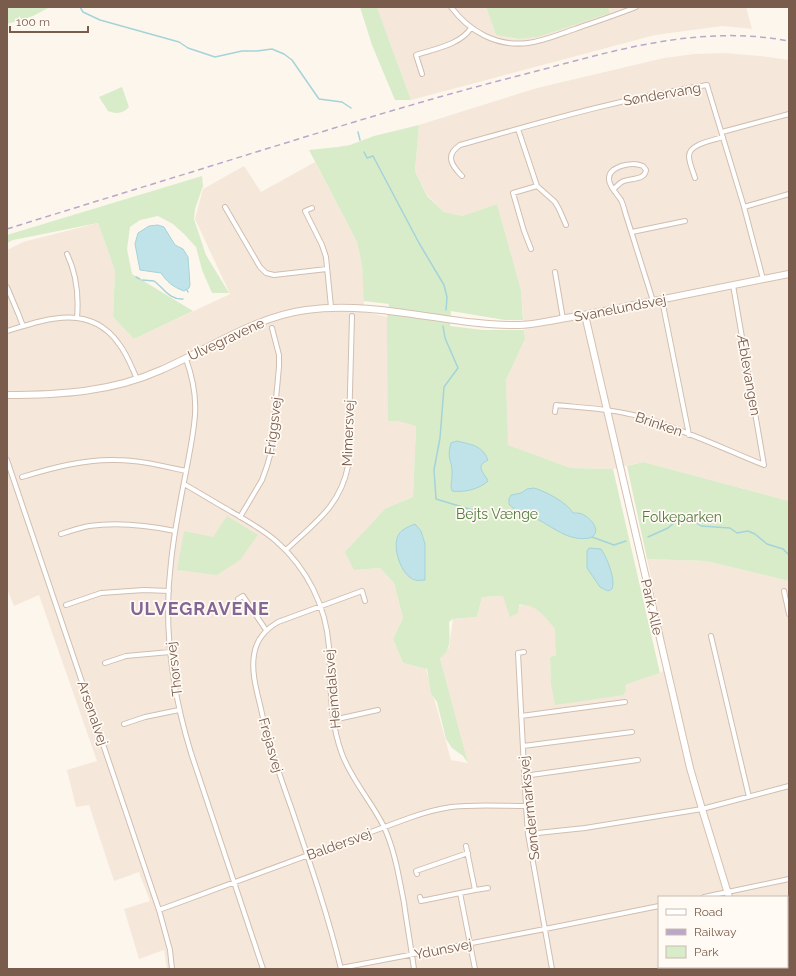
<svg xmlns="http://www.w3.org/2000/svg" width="796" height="976" font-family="Raleway,sans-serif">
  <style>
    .residential { fill: #f5e8da }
    .green { fill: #d8ecc9 }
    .water { fill: #bfe3e8; stroke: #a5d3da }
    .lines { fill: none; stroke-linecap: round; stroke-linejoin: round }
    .stream { stroke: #a5d3da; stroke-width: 1.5 }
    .street-casing { stroke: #d1beb0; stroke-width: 6 }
    .secondary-casing { stroke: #d6c0b0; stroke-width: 8 }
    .street { stroke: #fff; stroke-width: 4 }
    .secondary { stroke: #fff; stroke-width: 6 }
    .rail { stroke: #b9a8c9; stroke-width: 1.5; stroke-dasharray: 6 4; stroke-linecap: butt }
    .labels { text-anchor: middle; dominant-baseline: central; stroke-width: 3.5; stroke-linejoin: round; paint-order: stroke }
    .street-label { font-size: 14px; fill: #7a5c4d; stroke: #fffaf3 }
    .park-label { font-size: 14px; fill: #537a41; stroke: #fffaf3 }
    .district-label { font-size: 18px; font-weight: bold; letter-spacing: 1px; fill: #846695; stroke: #fffaf3 }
  </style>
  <rect width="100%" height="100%" fill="#fdf6ec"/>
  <path class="residential" d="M377 7H486L496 35 518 39 538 37 610 12 608 7H746L752 29 722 26 655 35 411 100Z
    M724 53 760 56 789 60V501L643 462 613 469 571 468 507 445 506 380 525 339 521 290 497 204 462 216 444 212 427 195 415 171 419 125 537 88 664 58 694 54Z
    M315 162 357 242 362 265 364 289V312L388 317 416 426 413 497 386 508 354 570 380 568 394 583 403 618 393 639 403 663 426 669 451 760 468 763 440 658 449 648 453 619 477 617 482 597 503 596 519 606 535 602 558 630V654L550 657 551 684 625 685 660 673 669 665 647 559 706 561 789 581V954H787V897H659V967H731L724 969H167L164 950 139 959 124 909 150 901 139 872 114 881 89 805 76 807 67 770 97 761 39 595 14 606 7 589V250L23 242 98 223 115 271 113 317 134 339 230 294 195 219 203 189 244 166 261 192Z"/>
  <path class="green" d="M7 7H50L33 16 7 24Z
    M360 7H377L411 100H395L372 45Z
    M486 7H608L610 13 538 37 519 39 496 35Z
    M122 87 129 107C123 114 116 114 108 111L99 97Z
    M419 125 415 171 427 196 444 212 462 216 497 204 521 290 523 320H505L451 311 450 326 483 330H524L525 339 506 380 508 445 571 468 613 469 660 673 625 685 626 692 624 693V695L555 705 551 684 550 657 556 655 555 629C546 618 536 603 519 605L518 613 510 617 503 596 482 597 477 617 453 619 449 622C449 636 453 649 440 658L468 763 463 756 452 748 446 739 437 702 431 693 427 668 426 669 403 663 393 639 403 618 394 583 380 568 354 570 345 552 386 508 413 497 416 426 398 421H388L387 317 389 304 364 301 362 265 357 242 309 150 338 147 350 145 374 136Z
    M202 176 203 186 195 209 194 219 206 255 229 293H212L202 270 196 247 184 234 173 224 158 216 140 220 130 227 127 249 132 274 193 311 134 339 113 317 115 271 98 223 13 240 7 243V235Z
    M643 462 789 501V581L706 561 647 559 627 466Z
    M227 516 258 535 240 560 217 575 177 570 184 531 213 537Z"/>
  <path class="water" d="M158 225 164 227 175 245 183 249 188 257 190 285 189 288 184 291C173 287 167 282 161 273L140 270 135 244 138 233 149 226Z
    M457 441C472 445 482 445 488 460 487 461 484 462 483 463 477 468 486 476 488 481 480 489 463 493 452 491 450 484 452 481 452 475 453 461 446 460 451 443Z
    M534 488C545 491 568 503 573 513 576 513 580 513 582 514 589 517 600 528 594 535 592 537 592 538 589 538 568 542 552 526 535 518 524 513 517 514 509 504V499L511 495 521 493 527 489Z
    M415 524 421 531 425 544V580C422 580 418 581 415 580 401 576 391 546 399 534 402 529 410 526 415 524Z
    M589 548 601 549C607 557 616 580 612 589L608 591 600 587 587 568V551Z"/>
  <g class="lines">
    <path class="stream" d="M80 7 83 12 100 20 179 42 188 48 215 57 242 51H257L272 49 284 54 292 60 319 99 342 102 351 108
      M358 132 360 140
      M364 152 367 158 373 156 419 243 444 285 447 297 446 310
      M136 277 140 279
      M142 280 154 281C164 288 169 300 183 299
      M187 290 188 292
      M443 326 445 338 458 368 444 387 440 438 434 470 436 499 469 509C474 509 478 512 484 513
      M592 537 614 545 626 541
      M648 537 668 528 675 522 683 519 692 520 701 526 730 528 737 533 748 531 755 534 767 544 783 549 789 555"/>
    <g class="street-casing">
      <path id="street" d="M451 7C469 31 496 47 528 43 544 41 560 34 575 29 595 22 616 15 636 7
        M422 74 416 55C434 49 460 45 471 28
        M518 129 537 186 555 202 559 209 566 225
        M722 132 789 114
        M462 176C451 165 445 155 460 145 542 122 623 98 707 85L744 207 763 279
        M695 178C693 171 689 163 689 156 689 144 714 140 723 137
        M614 189C617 186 620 182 624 181 632 178 645 180 646 170L643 166C635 163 629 164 621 166 616 168 609 171 609 178 608 185 617 194 621 200 623 204 624 208 625 212L653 301
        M225 207 260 267 266 273 274 275 327 269
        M744 207 789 194
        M312 208 305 211 322 245 326 257 331 307
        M632 232 685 221
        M531 249 524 231 513 193 537 186
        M67 254C77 275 79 295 77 318
        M555 272 563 319
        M733 285 764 465
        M7 287 18 313 23 326
        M662 300 689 435
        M7 331C46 319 90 303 119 344 127 354 132 368 137 379
        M186 359C202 403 194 427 186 472 180 502 174 532 171 562 163 626 172 691 191 753L263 969
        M555 412 556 405C584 408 614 409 641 417 683 429 724 449 764 465
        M7 460 159 910 170 950 172 969
        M22 477C52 468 84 459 116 460 139 460 163 466 186 471
        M184 484C198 492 211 500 225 508 242 518 261 528 276 541 307 568 326 606 329 647 331 684 329 719 342 754 352 781 372 802 384 827 395 851 399 877 404 903 407 925 411 947 414 969
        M240 517 262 480 267 466 271 452 279 367V355L272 328
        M61 534C70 531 79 528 89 526 118 522 146 525 175 531
        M286 550C314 523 340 507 348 466L352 316
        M784 591 789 614
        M238 599 243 596 266 630
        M66 605 101 593 144 590 169 591
        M711 636 749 797
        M524 652 518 653 526 806 528 834 552 969
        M105 663 126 656 170 652
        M521 716 625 702
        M333 720 378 710
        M124 724 145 717 179 710
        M523 746 632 732
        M524 776 638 760
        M528 834 585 828 702 809 789 786
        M417 874 416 871 468 853
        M475 890 488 888
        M460 893 475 969
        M420 897 421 901 475 890 466 846
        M704 897 789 879
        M159 910 409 818C423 813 437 809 451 807 476 804 501 806 526 806
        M341 968 545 929 659 906
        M341 969C328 915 310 863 292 810 280 776 268 743 261 709 257 692 251 672 254 655 256 640 266 629 278 622L362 591 365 601"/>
    </g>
    <g class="secondary-casing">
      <path id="secondary" d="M585 315 690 768 702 809 729 897
        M7 395C60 395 112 392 161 370 209 349 254 317 306 310 378 300 448 326 519 325 531 325 543 322 555 320 576 316 597 313 619 308 675 297 732 285 789 274
        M787 961H789
        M752 967 753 969
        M758 969 766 967"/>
    </g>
    <use href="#street" class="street"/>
    <use href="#secondary" class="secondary"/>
    <path class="rail" d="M7 229C90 203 173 178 256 152 341 126 427 99 514 77 604 54 694 23 789 41"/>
  </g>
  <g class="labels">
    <g class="street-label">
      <text transform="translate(662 94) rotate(-10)">Søndervang</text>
      <text transform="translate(620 308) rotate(-11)">Svanelundsvej</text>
      <text transform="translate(226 339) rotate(-25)">Ulvegravene</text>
      <text transform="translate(749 375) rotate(80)">Æblevangen</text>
      <text transform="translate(659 424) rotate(19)">Brinken</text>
      <text transform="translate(273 426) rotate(-83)">Friggsvej</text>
      <text transform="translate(348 433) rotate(-88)">Mimersvej</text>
      <text transform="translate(652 607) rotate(77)">Park Alle</text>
      <text transform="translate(174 669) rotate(-97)">Thorsvej</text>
      <text transform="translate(332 689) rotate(-95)">Heimdalsvej</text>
      <text transform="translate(93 713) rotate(71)">Arsenalvej</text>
      <text transform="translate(271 745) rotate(74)">Frejasvej</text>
      <text transform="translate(529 808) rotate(-96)">Søndermarksvej</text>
      <text transform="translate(339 844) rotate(-20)">Baldersvej</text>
      <text transform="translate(443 949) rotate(-11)">Ydunsvej</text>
    </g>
    <g class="park-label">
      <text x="497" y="514">Bejts Vænge</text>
      <text x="682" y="517">Folkeparken</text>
    </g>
    <g class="district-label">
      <text x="200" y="608">ULVEGRAVENE</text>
    </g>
  </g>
  <rect width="796" height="976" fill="none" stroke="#7a5c4d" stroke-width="16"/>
  <rect x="658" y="896" width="130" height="72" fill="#fffaf3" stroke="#cabbb1"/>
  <rect x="666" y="909" width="20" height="6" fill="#ffffff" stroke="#cabbb1"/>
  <text x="694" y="916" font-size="12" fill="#7a5c4d">Road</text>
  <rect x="666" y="929" width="20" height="6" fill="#b9a8c9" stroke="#cabbb1"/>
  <text x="694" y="936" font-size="12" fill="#7a5c4d">Railway</text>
  <rect x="666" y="946" width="20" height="12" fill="#d8ecc9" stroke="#cabbb1"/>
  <text x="694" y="956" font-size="12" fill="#7a5c4d">Park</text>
  <path d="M10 26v6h78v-6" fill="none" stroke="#7a5c4d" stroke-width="2"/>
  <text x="16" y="26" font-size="12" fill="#7a5c4d" stroke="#fffaf3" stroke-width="3" paint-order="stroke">100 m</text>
</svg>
